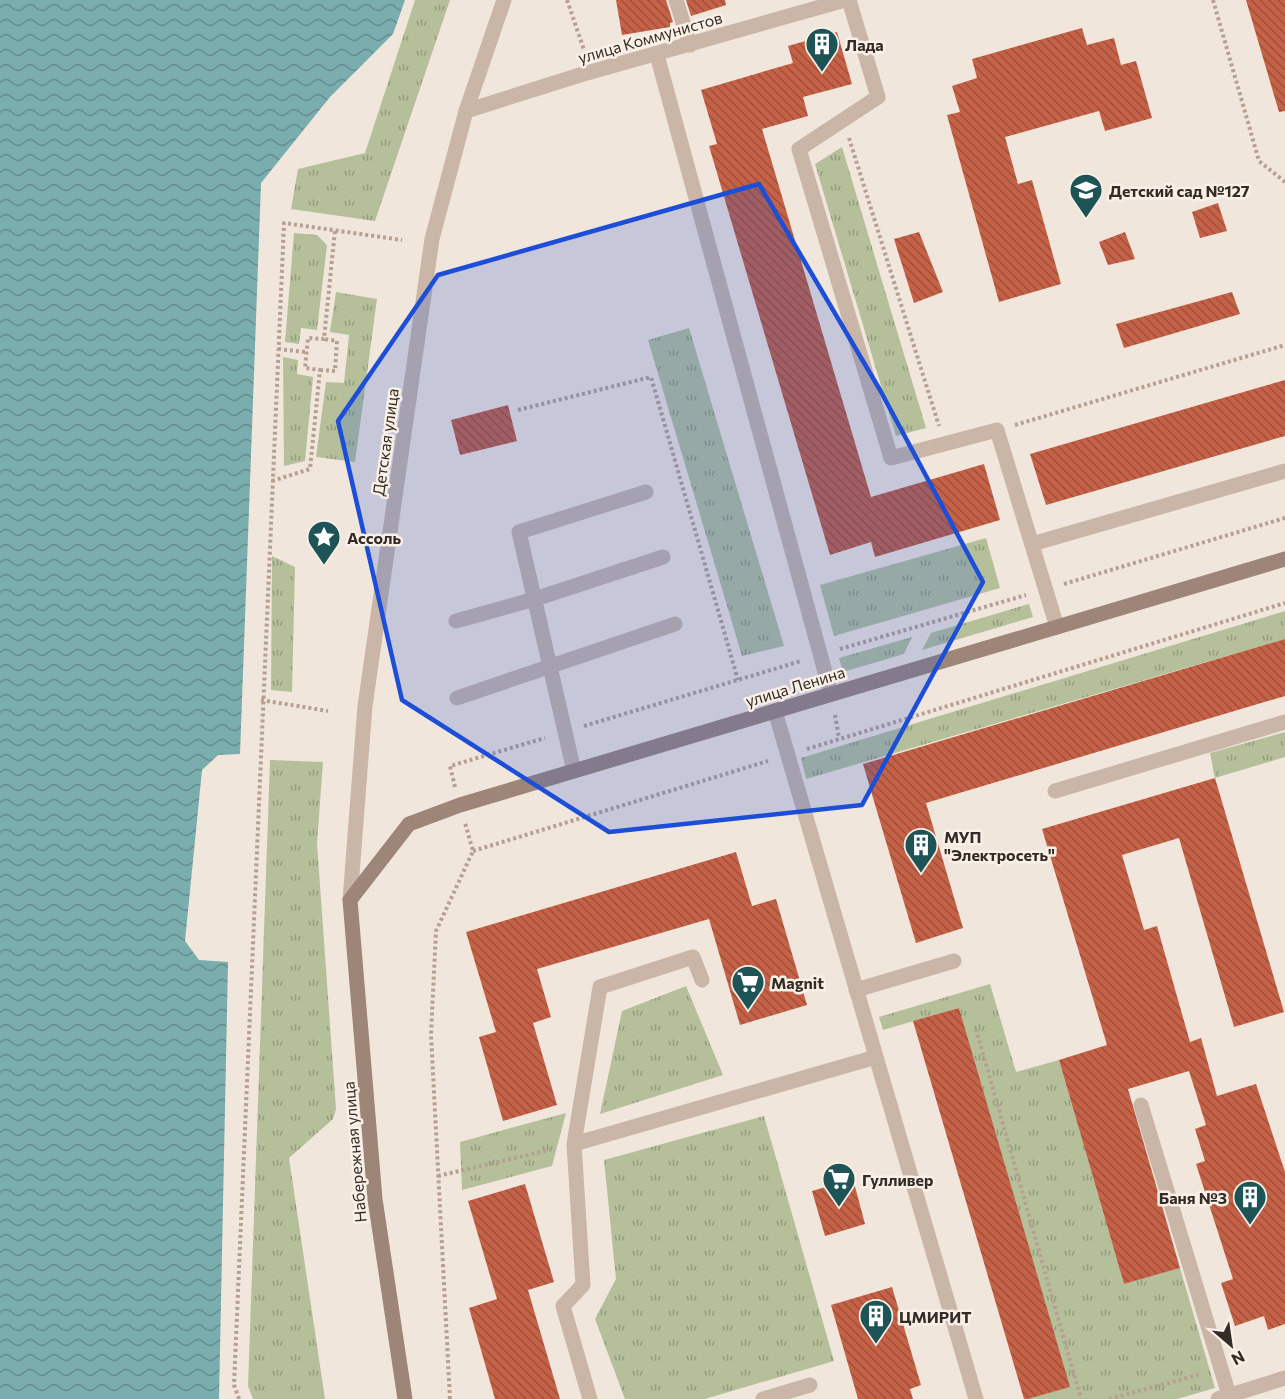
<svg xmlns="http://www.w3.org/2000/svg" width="1285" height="1399" font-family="Commissioner,sans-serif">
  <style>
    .grass { fill: url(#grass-tufts) }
    .water { fill: url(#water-waves) }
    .building { fill: url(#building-back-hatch) }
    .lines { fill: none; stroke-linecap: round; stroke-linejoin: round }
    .path { stroke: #b5a091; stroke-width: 4; stroke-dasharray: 3 3; stroke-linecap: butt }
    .lane { stroke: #c9b6a7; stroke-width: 15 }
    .street { stroke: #c9b6a7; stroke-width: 15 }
    .secondary { stroke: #9d8578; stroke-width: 15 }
    .marked { fill: #1d4ed8; fill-opacity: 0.2; stroke: #1d4ed8; stroke-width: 4.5; stroke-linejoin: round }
    .labels { text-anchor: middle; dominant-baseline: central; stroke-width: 5; stroke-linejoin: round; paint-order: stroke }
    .street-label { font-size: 16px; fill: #362c27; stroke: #f9f0e7 }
    .poi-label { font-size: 16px; font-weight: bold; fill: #362c27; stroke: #f9f0e7; text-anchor: start }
  </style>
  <defs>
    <pattern id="grass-tufts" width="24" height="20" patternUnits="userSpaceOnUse" patternTransform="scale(1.5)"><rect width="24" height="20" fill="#b5c09b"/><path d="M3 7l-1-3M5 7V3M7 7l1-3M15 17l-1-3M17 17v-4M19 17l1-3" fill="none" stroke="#949c7e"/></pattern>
    <pattern id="water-waves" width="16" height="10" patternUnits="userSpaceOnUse" patternTransform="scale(1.5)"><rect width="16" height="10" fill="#7aadae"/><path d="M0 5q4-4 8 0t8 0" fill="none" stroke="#658d8e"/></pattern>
    <pattern id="building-back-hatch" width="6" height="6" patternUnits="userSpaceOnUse" patternTransform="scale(1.5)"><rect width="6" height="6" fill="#c46146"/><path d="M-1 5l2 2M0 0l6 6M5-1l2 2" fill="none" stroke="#a0503a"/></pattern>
  </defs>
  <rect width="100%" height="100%" fill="#f1e6db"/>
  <path class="grass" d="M415 0H450L375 221 291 209 298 169 365 153Z
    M842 147 926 428 896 436 815 164Z
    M294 233 317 235 327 245 317 330 301 328 299 344 285 342Z
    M336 292 377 299 355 462 316 457 326 382 344 383 349 335 330 332Z
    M689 328 784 646 742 656 648 340Z
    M283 357 298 360 297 374 313 377 305 461 284 466Z
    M986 538 1000 588 834 636 820 585Z
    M272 556 295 567 292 692 271 690Z
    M1029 604 1033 617 922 650 931 633Z
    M1285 611V639L806 779 801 758Z
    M912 637 904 654 843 672 839 658Z
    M1285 732V757L1215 778 1210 753Z
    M270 760 323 762 317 843 336 1109 333 1119 289 1158 325 1399H253L248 1386Z
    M990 984 1016 1072 1059 1060 1124 1284 1180 1268 1215 1388 1177 1399H1028L1069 1387 959 1008 883 1030 879 1017Z
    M686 986 723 1075 600 1114 622 1011Z
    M566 1113 552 1166 462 1190 460 1142Z
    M764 1116 834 1361 705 1399H625L595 1319 616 1279 604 1160Z"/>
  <path class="water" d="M0 0H405L393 34 330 97 261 183 240 754 218 755 202 770 185 941 199 960 228 962 219 1399H0Z"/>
  <path class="building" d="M616 0H666L673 22 670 23V27L622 35Z
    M686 0H725L726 5 691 16Z
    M1246 0H1285V111L1279 112Z
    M1082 28 1087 45 1114 38 1121 65 1136 61 1152 118 1105 131 1099 111 1005 137 1018 184 1032 180 1061 284 999 302 947 115 960 112 952 86 977 78 972 59Z
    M837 32 852 84 803 97 808 116 762 129 871 497 984 464 1000 520 875 557 871 542 830 555 709 146 717 144 701 90 793 63 788 46Z
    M1218 203 1227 231 1200 238 1192 212Z
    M919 232 943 292 914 303 894 239Z
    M1125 232 1135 259 1108 265 1099 242Z
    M1232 292 1240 314 1124 348 1116 324Z
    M1285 380V436L1046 505 1030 454Z
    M508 405 517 441 460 455 451 420Z
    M1285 639V696L926 803 963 928 916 943 863 764Z
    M1215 778 1284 1012 1234 1027 1179 838 1122 855 1144 930 1157 926 1190 1042 1201 1038 1217 1096 1256 1084 1285 1172V1324L1268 1330 1264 1316 1235 1326 1221 1283 1233 1279 1196 1164 1205 1161 1195 1129 1206 1125 1189 1071 1128 1089 1180 1268 1124 1284 1059 1060 1107 1045 1042 829Z
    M736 852 752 906 776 899 807 1005 740 1025 709 919 537 969 551 1017 533 1023 557 1105 503 1121 479 1037 496 1032 466 932Z
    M959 1008 1070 1387 1028 1399H1024L913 1021Z
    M853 1179 865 1224 825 1236 812 1191Z
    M525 1184 554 1282 528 1290 560 1399H495L469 1308 497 1299 468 1201Z
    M892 1287 921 1385 910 1389 913 1399H858L831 1305Z"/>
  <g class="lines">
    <path class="path" d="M567 0 584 50
      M1213 0 1259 161 1285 182
      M849 138 939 426
      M278 349 306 352
      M320 370 335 371 337 341 324 339
      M518 410 651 377 738 680
      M1015 425 1285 345
      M272 481 310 469 320 370 305 368 308 338 324 339 335 230
      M1064 584 1285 518
      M840 649 1026 595
      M261 700 328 711
      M835 715 839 738
      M584 726 801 661
      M807 749 1285 603
      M455 787 450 766 545 738
      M473 851 768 761
      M976 1029 1081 1399
      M438 1176 553 1149
      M239 1399 234 1385 284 223 402 240
      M450 1399 431 1035 436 931 473 851 465 823
      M1109 1399 1201 1374"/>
    <path class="lane" d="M676 0 690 45
      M849 0 878 97 799 149 891 458 997 430 1057 627
      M657 55 831 694
      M1032 544 1285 471
      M456 621 535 599 663 557
      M457 698 675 624
      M775 711 976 1399
      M574 771 519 532 646 492
      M1055 791 1285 722
      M702 980 693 957 600 987 574 1144 876 1057
      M856 990 954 961
      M1141 1105 1229 1395
      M574 1144 583 1285 563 1306 590 1399
      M763 1399 810 1385"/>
    <path class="street" d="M466 111 580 75 845 0
      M350 900 365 706 432 239 466 111 504 0
      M1218 1399 1285 1378"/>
    <path class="secondary" d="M405 1399 375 1199 350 900 409 824 460 805 1285 559"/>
  </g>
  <path class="marked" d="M759 184 880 390 983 582 862 805 609 832 402 700 338 421 438 275Z"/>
  <defs>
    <g id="building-pin" transform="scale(1.725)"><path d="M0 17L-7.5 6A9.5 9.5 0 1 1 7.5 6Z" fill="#1e5456" stroke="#f9f0e7"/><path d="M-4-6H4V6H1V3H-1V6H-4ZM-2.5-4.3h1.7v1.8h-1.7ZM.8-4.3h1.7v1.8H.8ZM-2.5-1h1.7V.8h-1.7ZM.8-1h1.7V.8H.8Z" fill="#fff"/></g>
    <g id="school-pin" transform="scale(1.725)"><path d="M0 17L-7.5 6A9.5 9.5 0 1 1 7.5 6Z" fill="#1e5456" stroke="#f9f0e7"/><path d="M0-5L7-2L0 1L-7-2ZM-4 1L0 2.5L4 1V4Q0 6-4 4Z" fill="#fff"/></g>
    <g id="sight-pin" transform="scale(1.725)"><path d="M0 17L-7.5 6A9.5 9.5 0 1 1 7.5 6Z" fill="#1e5456" stroke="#f9f0e7"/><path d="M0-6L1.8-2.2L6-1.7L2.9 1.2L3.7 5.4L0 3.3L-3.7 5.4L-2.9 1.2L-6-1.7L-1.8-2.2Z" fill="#fff"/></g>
    <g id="supermarket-pin" transform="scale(1.725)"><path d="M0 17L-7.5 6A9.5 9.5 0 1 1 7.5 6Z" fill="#1e5456" stroke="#f9f0e7"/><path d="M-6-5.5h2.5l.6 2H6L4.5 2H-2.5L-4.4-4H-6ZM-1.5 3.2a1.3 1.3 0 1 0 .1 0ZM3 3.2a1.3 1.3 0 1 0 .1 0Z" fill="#fff"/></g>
  </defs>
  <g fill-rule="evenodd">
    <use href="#building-pin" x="822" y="44"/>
    <use href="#school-pin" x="1086" y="190"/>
    <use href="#sight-pin" x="324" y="537"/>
    <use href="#building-pin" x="921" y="845"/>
    <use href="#supermarket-pin" x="748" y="982"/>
    <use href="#supermarket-pin" x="839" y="1179"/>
    <use href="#building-pin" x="1250" y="1197"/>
    <use href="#building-pin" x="876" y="1316"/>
  </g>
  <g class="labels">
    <g class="street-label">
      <text transform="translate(650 37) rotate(-16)">улица Коммунистов</text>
      <text transform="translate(385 442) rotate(-82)">Детская улица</text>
      <text transform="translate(795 686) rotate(-17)">улица Ленина</text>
      <text transform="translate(354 1152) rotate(-95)">Набережная улица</text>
    </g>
    <g class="poi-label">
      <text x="845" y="44">Лада</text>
      <text x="1109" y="190">Детский сад №127</text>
      <text x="347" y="537">Ассоль</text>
      <text x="944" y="836">МУП<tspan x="944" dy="18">"Электросеть"</tspan></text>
      <text x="771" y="982">Magnit</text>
      <text x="862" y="1179">Гулливер</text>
      <text x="1227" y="1197" text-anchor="end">Баня №3</text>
      <text x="899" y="1316">ЦМИРИТ</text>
    </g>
  </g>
  <g transform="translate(1231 1345) rotate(151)" stroke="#f9f0e7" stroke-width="4.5" paint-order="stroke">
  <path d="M0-4.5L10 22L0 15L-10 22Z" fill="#362c27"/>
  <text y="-9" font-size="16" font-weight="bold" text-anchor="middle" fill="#362c27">N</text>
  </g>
</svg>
